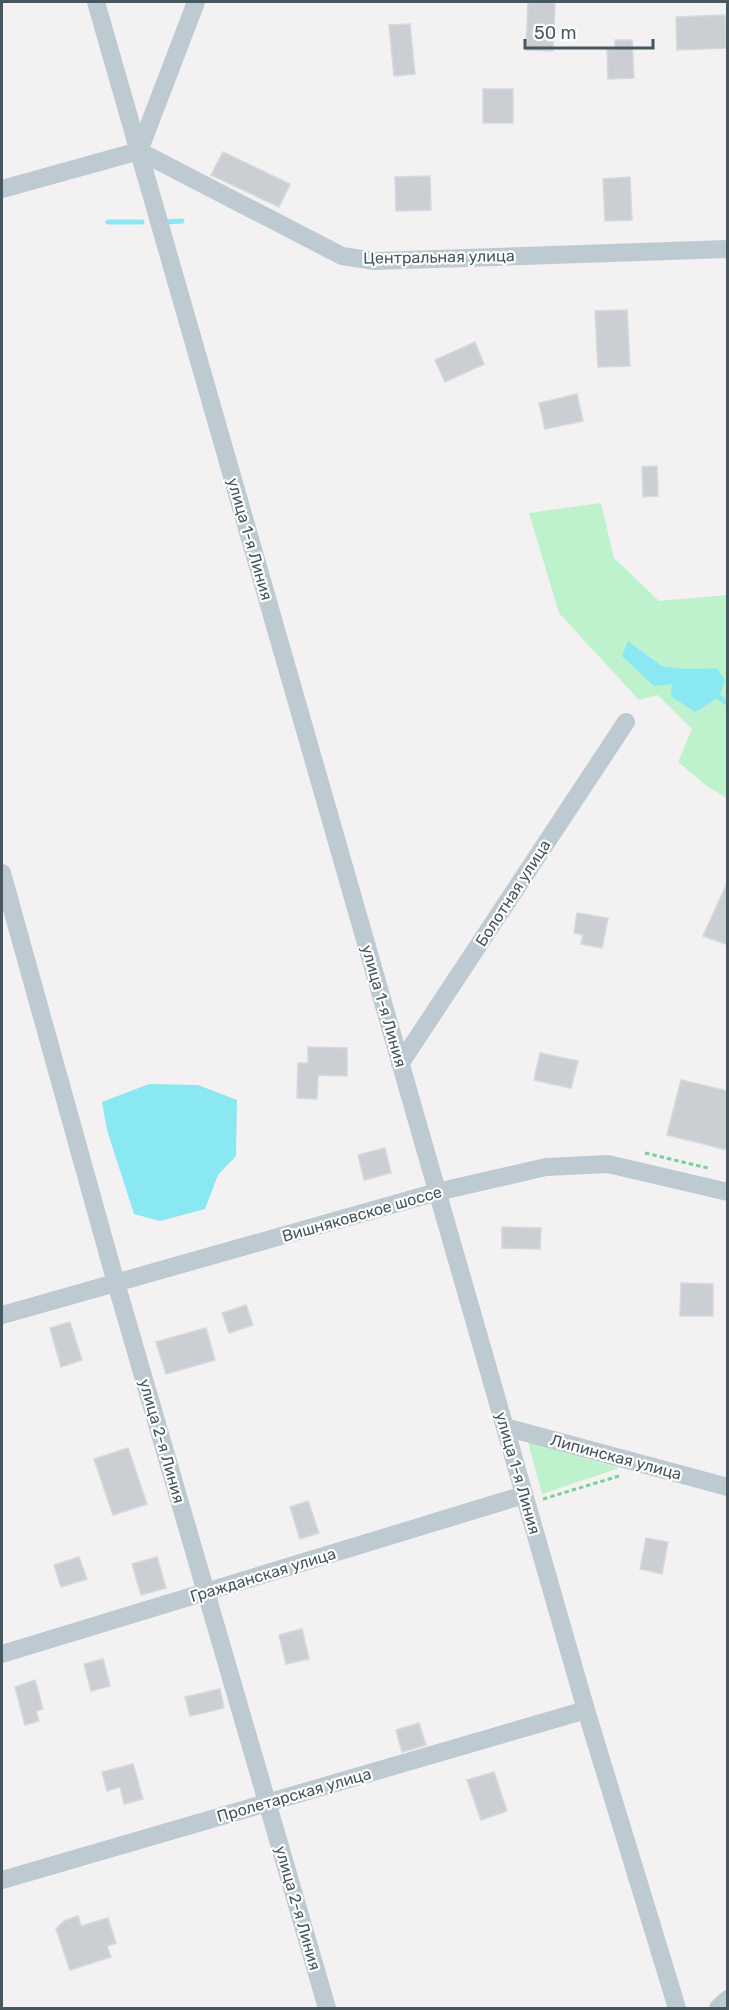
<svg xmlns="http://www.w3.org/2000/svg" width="729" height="2010" font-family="Rubik,sans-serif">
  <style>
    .green { fill: #bef2cc; fill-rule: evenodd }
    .water { fill: #89e8f2 }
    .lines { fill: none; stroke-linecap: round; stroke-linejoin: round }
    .stream { stroke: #89e8f2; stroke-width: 5 }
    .building { fill: #cbcfd4; stroke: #d5d8dd; stroke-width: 1.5 }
    .path { stroke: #74d399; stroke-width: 3; stroke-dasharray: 4.5 3; stroke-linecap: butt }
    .minor { stroke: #becad1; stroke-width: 18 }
    .labels { text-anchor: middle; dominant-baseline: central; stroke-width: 4.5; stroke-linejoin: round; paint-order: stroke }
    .street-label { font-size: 16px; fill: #475760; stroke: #fff }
  </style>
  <rect width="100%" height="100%" fill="#f3f1f1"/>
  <path class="green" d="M601 503 614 558 659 601 727 595V798L708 787 678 762 692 729 658 695 639 700 559 613 529 513ZM628 641 662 666 686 669 717 668 654 686Z
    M528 1442 619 1468 542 1494Z"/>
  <path class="water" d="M628 641 662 666 686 669 717 668 725 680 719 697 695 712 671 696 672 684 654 686 622 656Z
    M149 1084 198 1085 237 1100 236 1156 218 1175 205 1209 160 1221 134 1214 107 1130 102 1102Z"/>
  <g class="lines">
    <path class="stream" d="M108 222H142
      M164 222 182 221
      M719 697 728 704"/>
  </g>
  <path class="building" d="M528 3H555L553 51 526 50Z
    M725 15 726 48 677 50 676 17Z
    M410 24 415 74 394 76 389 25Z
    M615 40H632L634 78 608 79 607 49 615 48Z
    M483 89H513V123H483Z
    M223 152 290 184 279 207 211 175Z
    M430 176 431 210 396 211 395 177Z
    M630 177 632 220 605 221 603 179Z
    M627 310 630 366 598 367 595 311Z
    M475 342 484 364 445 382 435 360Z
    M577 394 583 421 545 429 539 403Z
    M657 466 658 496 643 497 642 467Z
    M728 881V945L703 936Z
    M577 913 608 918 602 948 581 944 583 935 574 933Z
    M308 1047 347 1048V1076L318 1075 317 1099 297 1098 298 1063H308Z
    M540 1053 578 1061 571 1088 534 1080Z
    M681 1080 728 1091V1150L667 1135Z
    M385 1148 391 1173 364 1180 358 1155Z
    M502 1227 541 1228 540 1249 502 1248Z
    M681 1283 713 1284V1316H680Z
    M246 1305 253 1325 229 1333 222 1313Z
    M70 1322 82 1360 61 1367 50 1328Z
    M206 1328 215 1360 166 1374 156 1342Z
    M128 1448 147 1504 113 1515 94 1459Z
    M308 1501 319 1533 300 1539 290 1507Z
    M646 1538 668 1542 662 1574 640 1569Z
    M79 1557 87 1579 61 1587 54 1565Z
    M157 1557 166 1588 141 1595 132 1564Z
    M302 1629 309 1659 286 1664 279 1635Z
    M103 1659 110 1686 91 1691 84 1664Z
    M35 1680 43 1709 36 1711 39 1721 25 1725 15 1687Z
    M220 1689 224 1708 190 1716 185 1697Z
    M419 1723 426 1745 402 1752 396 1730Z
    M133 1764 143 1799 124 1804 120 1787 107 1791 102 1772Z
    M494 1772 507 1811 481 1820 467 1780Z
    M78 1916 81 1926 108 1918 116 1943 107 1946 111 1957 70 1970 56 1929 64 1921Z"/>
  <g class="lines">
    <path class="path" d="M645 1153 708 1168
      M543 1499 619 1476"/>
    <path class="minor" d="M96 2 586 1710 677 2008
      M139 151 196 2
      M2 189 139 151 342 256 375 261 728 249
      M2 873 116 1283 327 2008
      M400 1064 626 722
      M2 1315 437 1192 546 1167 608 1164 728 1192
      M505 1427 728 1487
      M2 1654 524 1495
      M2 1880 586 1710
      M718 2008 728 1999"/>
  </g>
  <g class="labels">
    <g class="street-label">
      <text transform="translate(439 257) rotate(-1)">Центральная улица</text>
      <text transform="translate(250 539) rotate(74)">улица 1-я Линия</text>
      <text transform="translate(513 893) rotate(-57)">Болотная улица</text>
      <text transform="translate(384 1006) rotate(74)">улица 1-я Линия</text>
      <text transform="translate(362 1214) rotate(-16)">Вишняковское шоссе</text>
      <text transform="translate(162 1441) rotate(74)">улица 2-я Линия</text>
      <text transform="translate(616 1457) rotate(15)">Липинская улица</text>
      <text transform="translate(518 1473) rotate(74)">улица 1-я Линия</text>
      <text transform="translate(263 1575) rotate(-17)">Гражданская улица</text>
      <text transform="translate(294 1795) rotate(-16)">Пролетарская улица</text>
      <text transform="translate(298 1908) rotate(74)">улица 2-я Линия</text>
    </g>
  </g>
  <rect width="729" height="2010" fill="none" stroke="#475760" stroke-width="6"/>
  <path d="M525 39v9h128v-9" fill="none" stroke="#475760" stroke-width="3"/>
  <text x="534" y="39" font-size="18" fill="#475760" stroke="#ffffff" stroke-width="4.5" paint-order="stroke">50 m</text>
</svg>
